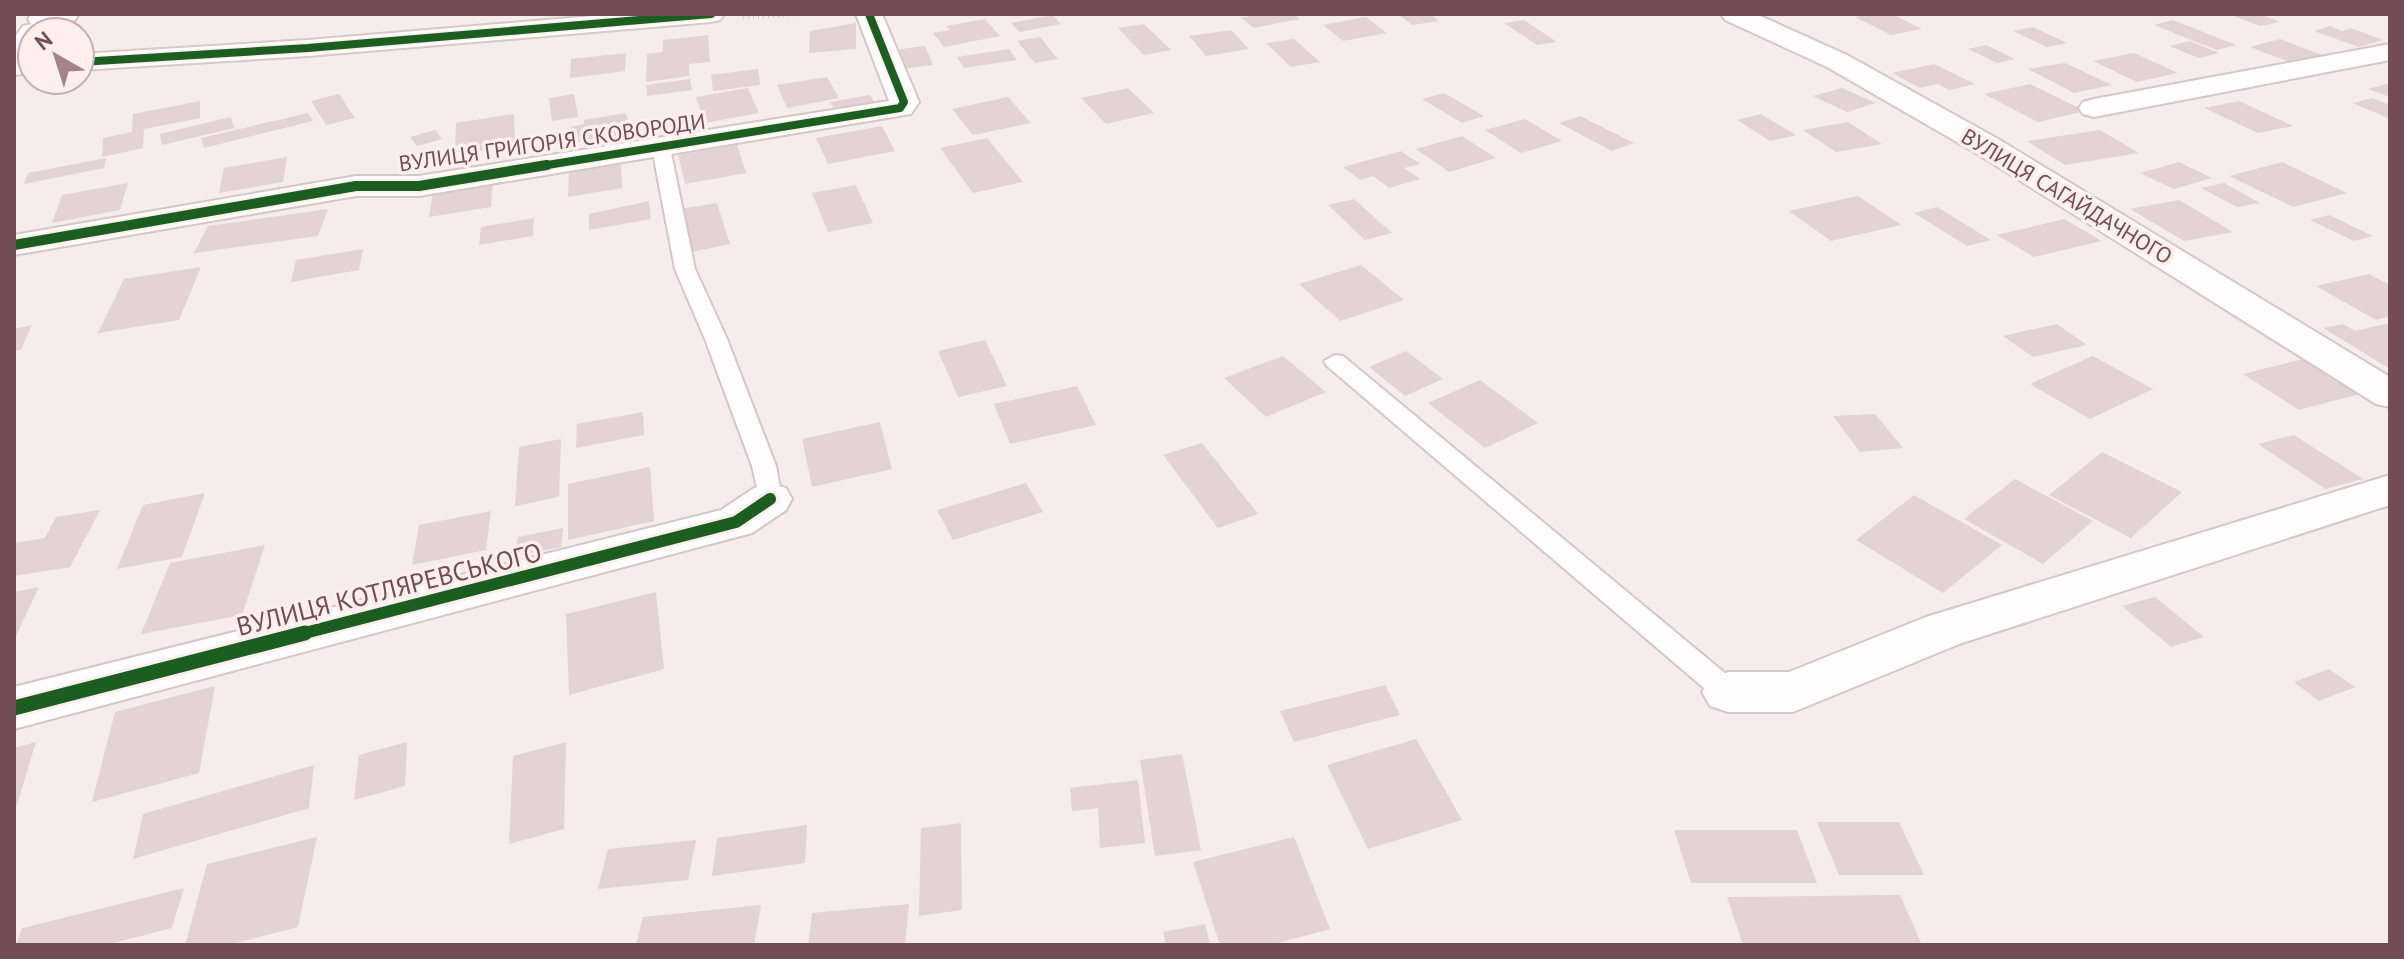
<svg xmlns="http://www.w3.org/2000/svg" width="2404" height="959" font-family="'PT Sans',sans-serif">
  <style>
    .building { fill: #e3d3d5 }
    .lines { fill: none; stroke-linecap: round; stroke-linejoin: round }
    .service-casing { stroke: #d5c7c8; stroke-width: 4 }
    .minor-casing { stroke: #d5c7c8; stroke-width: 4 }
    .secondary-casing { stroke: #d7c9ca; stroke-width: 4 }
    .path { stroke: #d8cbcd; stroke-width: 3; stroke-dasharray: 1 4; stroke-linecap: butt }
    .service { fill: #fefcfc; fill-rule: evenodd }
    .minor { fill: #fefcfc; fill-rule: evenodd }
    .secondary { fill: #fefcfc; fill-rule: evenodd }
    .cycleway-far3-casing { stroke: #feeeed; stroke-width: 11 }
    .cycleway-far2-casing { stroke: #feeeed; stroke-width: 14 }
    .cycleway-far1-casing { stroke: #feeeed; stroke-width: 17 }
    .cycleway-casing { stroke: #feeeed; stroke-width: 20 }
    .cycleway-far3 { stroke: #1b5e20; stroke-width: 8 }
    .cycleway-far2 { stroke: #1b5e20; stroke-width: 10 }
    .cycleway-far1 { stroke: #1b5e20; stroke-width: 12 }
    .cycleway { stroke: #1b5e20; stroke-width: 15 }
    .labels { text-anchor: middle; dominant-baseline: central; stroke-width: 7; stroke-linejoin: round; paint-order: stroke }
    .far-street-label { font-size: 22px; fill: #744c54; stroke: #feeeed }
    .street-label { font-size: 26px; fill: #744c54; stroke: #feeeed }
  </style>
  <rect width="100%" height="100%" fill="#f6eceb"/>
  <path class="building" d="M1261 14H1292L1300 19 1254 28 1241 18Z
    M1398 14H1430L1439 21 1412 25Z
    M1871 14H1892L1922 29 1891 35 1855 17Z
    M2259 14 2280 22 2260 26 2232 15Z
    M1053 15 1061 24 1020 32 1011 23Z
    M1366 17 1387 33 1343 41 1323 25Z
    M985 19 1000 36 944 47 933 33 950 30 946 26Z
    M1524 20 1557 42 1537 45 1504 23Z
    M2173 20 2236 45 2217 50 2154 25Z
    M856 23V49L809 53 810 31Z
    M1144 24 1171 50 1144 55 1118 28Z
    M2330 26 2342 31 2351 28 2383 40 2359 47 2314 31Z
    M2033 27 2067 43 2047 47 2013 31Z
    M1231 30 1249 49 1206 56 1189 36Z
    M708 35 710 62 689 64V76L646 82 647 54 663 52V40Z
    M1040 37 1058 59 1035 63 1017 41Z
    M1294 39 1320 62 1291 67 1266 43Z
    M2280 39 2327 57 2297 65 2250 47Z
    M2190 41 2219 53 2199 58 2169 46Z
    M1986 45 2015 59 1997 63 1968 49Z
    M925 46 933 65 902 69 894 50Z
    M1009 49 1017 60 964 68 957 57Z
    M626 53 625 71 570 78 571 59Z
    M2134 53 2178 73 2137 82 2093 61Z
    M2065 63 2112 85 2074 93 2028 69Z
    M1934 64 1975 84 1949 90 1938 84 1920 88 1892 73Z
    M758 69 760 85 713 91 711 75Z
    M827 77 839 98 787 108 777 85Z
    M690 79 692 90 647 96 646 85Z
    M2390 83V97L2368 89Z
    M2030 84 2085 111 2038 122 1984 94Z
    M748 88 759 113 705 123 696 97Z
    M1128 88 1154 113 1106 124 1081 98Z
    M1842 88 1876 103 1847 112 1813 96Z
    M1444 93 1484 116 1462 123 1422 99Z
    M339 94 355 118 326 125 311 101Z
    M574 94 578 117 552 121 549 98Z
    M870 95 875 103 835 111 830 102Z
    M1008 97 1031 123 973 135 952 109Z
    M2372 98 2390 105V119L2353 103Z
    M200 101V118L144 129 143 148 102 157 103 138 132 132 133 114Z
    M2239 101 2293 126 2258 133 2204 108Z
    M308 113 313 121 204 148 201 138Z
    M626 113 631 134 573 143 571 127 584 124V120Z
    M514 114 515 145 455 155 456 123Z
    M1761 114 1796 135 1770 141 1737 120Z
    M1580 116 1634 143 1612 151 1559 123Z
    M231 117 234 128 162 145 160 134Z
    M1525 119 1562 141 1521 153 1485 130Z
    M1848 122 1882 144 1836 152 1803 130Z
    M882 126 895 151 828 164 816 138Z
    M435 130 442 139 417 146 410 137Z
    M2100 130 2139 153 2065 165 2027 141Z
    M1462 136 1496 158 1449 172 1416 149Z
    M987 138 1023 182 973 193 940 148Z
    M737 145 746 173 685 184 678 155Z
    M1401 151 1420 164 1404 168 1420 179 1389 188 1373 176 1360 180 1343 167Z
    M287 157 283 182 219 193 224 168Z
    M106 158 104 168 24 184 28 173Z
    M621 161 622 188 568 197 569 169Z
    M2179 162 2212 178 2174 189 2140 173Z
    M2282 162 2347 193 2293 207 2229 176Z
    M493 181 491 207 429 217 433 191Z
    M128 183 120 210 52 223 62 195Z
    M2224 183 2260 203 2237 207 2201 188Z
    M856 185 873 223 828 232 812 193Z
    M1858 196 1901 225 1831 241 1789 211Z
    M1354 199 1392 233 1365 240 1328 205Z
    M2179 200 2233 232 2184 241 2130 209Z
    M649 201 651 219 589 230V214Z
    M717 203 730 244 692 252 681 209Z
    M1937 207 1991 240 1967 246 1914 213Z
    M328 209 318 236 194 253 208 226Z
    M2329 215 2373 236 2354 241 2310 220Z
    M534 218 533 236 479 245 481 227Z
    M2064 219 2102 241 2034 257 1997 235Z
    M363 249 359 270 291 282 296 260Z
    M1361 265 1404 300 1340 321 1299 284Z
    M201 267 179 320 98 333 124 279Z
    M2369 274 2390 285V316L2376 320 2316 286Z
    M2390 323V369L2323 328 2343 324 2355 331Z
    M2057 324 2087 345 2033 357 2003 336Z
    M32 325 21 350 14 351V329Z
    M985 340 1007 386 958 397 938 351Z
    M1406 351 1443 379 1405 396 1369 367Z
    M1283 356 1326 392 1266 417 1224 378Z
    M2093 356 2153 389 2090 419 2030 384Z
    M2303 359 2360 394 2299 410 2243 374Z
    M1480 380 1538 423 1485 448 1428 403Z
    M1077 386 1096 425 1010 444 994 404Z
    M643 412 644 435 576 448 577 424Z
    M1875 414 1903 448 1860 452 1833 416Z
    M880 422 892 469 812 487 802 439Z
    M2294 435 2363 479 2325 489 2258 444Z
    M561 439 559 497 515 506 519 447Z
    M1202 443 1258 514 1218 528 1163 455Z
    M2102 452 2182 492 2131 538 2049 495Z
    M650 467 654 521 568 540V484Z
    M2015 479 2093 521 2043 564 1964 519Z
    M1026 483 1043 512 953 540 937 510Z
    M205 493 182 557 117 569 143 505Z
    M1914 495 2002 545 1943 593 1856 540Z
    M100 510 70 567 14 576V543L45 538 56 517Z
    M491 511 486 550 412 565 419 525Z
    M563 528 561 547 515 556 518 537Z
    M265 545 242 615 141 634 170 563Z
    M39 587 14 640V592Z
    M656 592 664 669 569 695 566 614Z
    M2155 597 2204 637 2171 647 2122 606Z
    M2329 669 2355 687 2319 701 2294 682Z
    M1385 685 1400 715 1294 742 1280 711Z
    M215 686 199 773 92 802 115 712Z
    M1416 739 1462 820 1368 849 1327 765Z
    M36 742 15 811H14V748Z
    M407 742 405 786 354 800 359 755Z
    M566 742 564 829 509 844 513 756Z
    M1182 754 1201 850 1155 856 1140 760Z
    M314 765 309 808 133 859 143 814Z
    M1138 780 1145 843 1100 848 1098 808 1072 811 1070 788Z
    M1817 822H1899L1924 875H1839Z
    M961 823 962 910 919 916 921 828Z
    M807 825 805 863 712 876 717 838Z
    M1674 830H1797L1817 883H1691Z
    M317 837 298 927 228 945H185L207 864Z
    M1294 837 1330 929 1271 945H1220L1193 862Z
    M696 840 688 880 598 889 608 849Z
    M184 888 172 928 106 945H16L22 928Z
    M1900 895 1922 945H1743L1727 897Z
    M909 904 905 945H808L812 913Z
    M761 905 754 945H636L643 917Z
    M1205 924 1210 945H1166L1163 932Z"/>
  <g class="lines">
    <g class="service-casing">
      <path id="service" d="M661 143 670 148 695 269 727 339 776 466 782 499 779 505H761L752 466 705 339 675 269 652 148Z
        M1335 355 1343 356 1738 684 1742 692 1738 700 1728 703 1718 700 1327 366 1324 361Z"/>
    </g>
    <g class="minor-casing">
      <path id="minor" d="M31 14H79L75 20 42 27 45 32H32V52L24 64 14 66V38L23 26 31 24 28 19Z
        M856 14H882L919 102 911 114 419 196H356L14 255V235L356 176H419L889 101Z
        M1721 14H1756L1847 55 1998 139 2390 377V407L2376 404 1976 153 1827 67 1725 20Z
        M2390 44V60L2094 117 2083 114 2079 108 2083 102 2094 99Z
        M2390 475V505L1962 643 1793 712H1728L1710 706 1702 692 1710 678 1728 672H1789L1926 617Z
        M770 484 786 488 792 499 786 510 752 533 14 729V687L721 510 754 488Z"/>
    </g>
    <g class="secondary-casing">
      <path id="secondary" d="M617 14H724L720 20 711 22 308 56 80 70V54L308 40Z
        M32 57V73L14 75V59Z"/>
    </g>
    <path class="path" d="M743 18 812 14"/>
    <use href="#service" class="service"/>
    <use href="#minor" class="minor"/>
    <use href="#secondary" class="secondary"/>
    <g class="cycleway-far3-casing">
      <path id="cycleway-far3" d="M80 62 308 48 711 14
        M535 167 900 108 904 102 869 14"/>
    </g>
    <g class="cycleway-far2-casing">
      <path id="cycleway-far2" d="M14 245 356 186H419L547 165"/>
    </g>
    <g class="cycleway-far1-casing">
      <path id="cycleway-far1" d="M297 635 736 522 770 499"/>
    </g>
    <g class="cycleway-casing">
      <path id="cycleway" d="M14 708 305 633"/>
    </g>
    <use href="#cycleway-far3" class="cycleway-far3"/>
    <use href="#cycleway-far2" class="cycleway-far2"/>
    <use href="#cycleway-far1" class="cycleway-far1"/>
    <use href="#cycleway" class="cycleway"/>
  </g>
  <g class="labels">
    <g class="far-street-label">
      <text transform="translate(552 142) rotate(-8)">ВУЛИЦЯ ГРИГОРІЯ СКОВОРОДИ</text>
      <text transform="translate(2067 196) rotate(31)">ВУЛИЦЯ САГАЙДАЧНОГО</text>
    </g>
    <g class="street-label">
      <text transform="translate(389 589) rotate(-14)">ВУЛИЦЯ КОТЛЯРЕВСЬКОГО</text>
    </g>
  </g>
  <rect width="2404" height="959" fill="none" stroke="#744c54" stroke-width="32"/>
  <g transform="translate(56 56) rotate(321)"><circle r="38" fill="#feeeed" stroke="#c7adb0" stroke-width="2"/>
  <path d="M0-6L14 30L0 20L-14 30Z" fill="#a28489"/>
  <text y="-12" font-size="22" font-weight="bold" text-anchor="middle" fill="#744c54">N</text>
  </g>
</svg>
